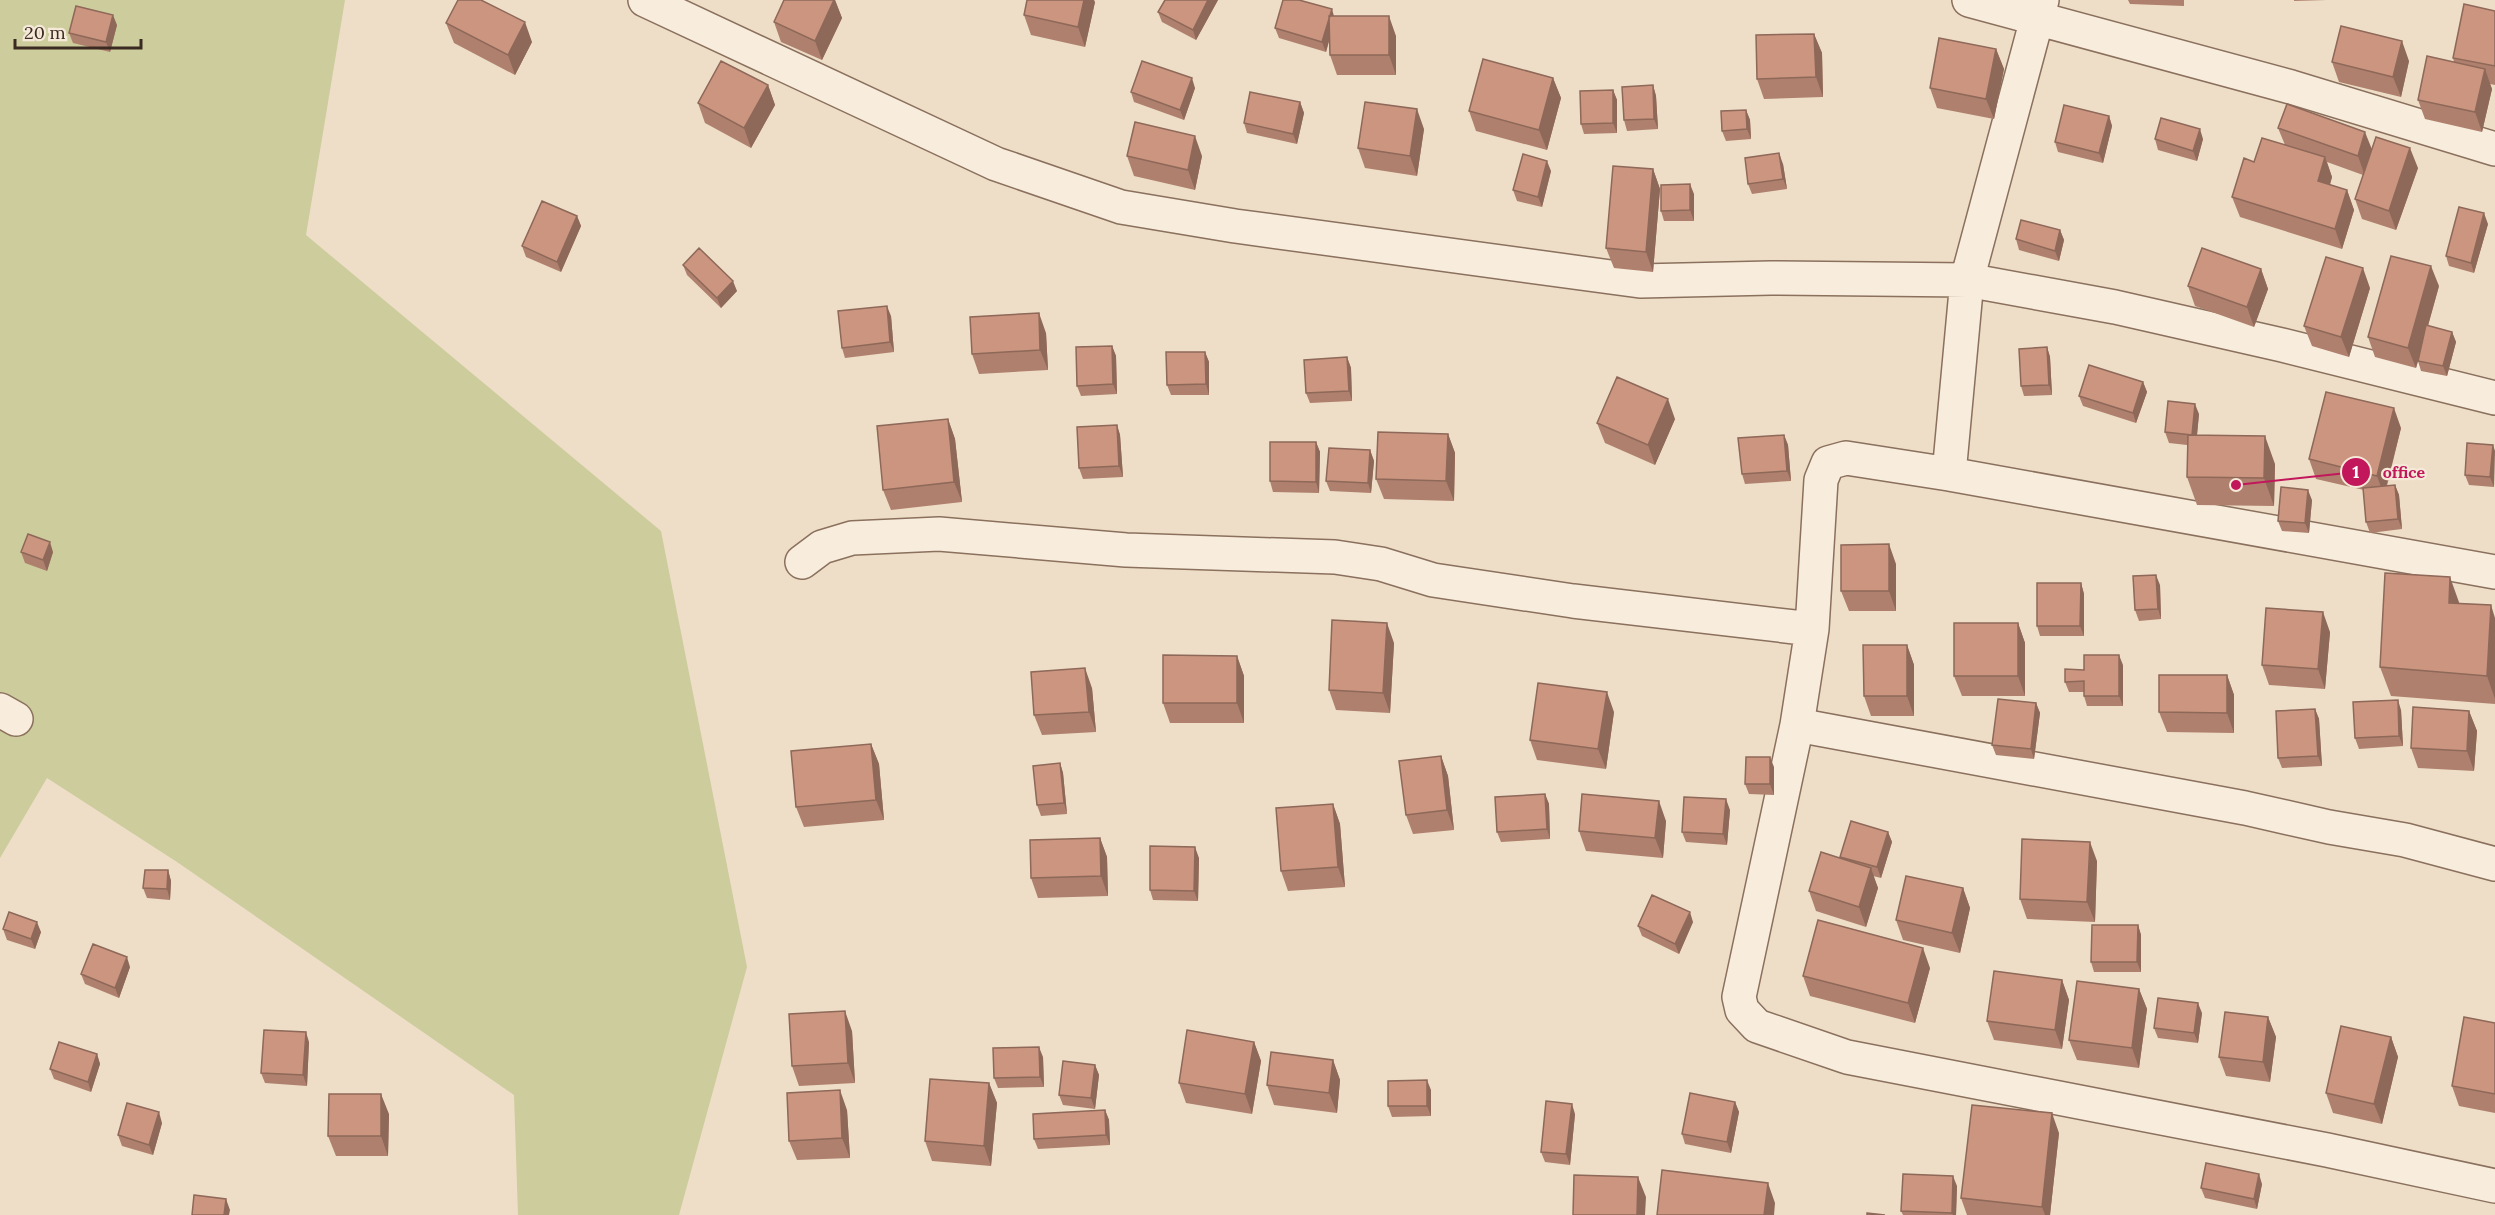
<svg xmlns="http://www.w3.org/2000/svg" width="2495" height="1215" font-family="Lora,serif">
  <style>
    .green { fill: #cccc9c }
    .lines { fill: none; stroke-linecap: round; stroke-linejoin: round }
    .street-casing { stroke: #8a705d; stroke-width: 36 }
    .street { stroke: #f8ecdc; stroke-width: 33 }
    .wall { fill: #af806d }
    .shaded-wall { fill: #8e6859 }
    .building { fill: #cb957f; stroke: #8e6859; stroke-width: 1.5 }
    .leader { fill: none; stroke: #c2185b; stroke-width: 2 }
    .callout-dot { fill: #c2185b; stroke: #f5e9d8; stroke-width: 2 }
    .mark-label { font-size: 18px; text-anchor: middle; font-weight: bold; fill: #fff }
    .callout-label { font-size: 16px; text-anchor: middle; font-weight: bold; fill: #c2185b; stroke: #f5e9d8; stroke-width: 4.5; stroke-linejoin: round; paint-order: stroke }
  </style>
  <rect width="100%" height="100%" fill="#eedec8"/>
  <path class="green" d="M0 0H345L306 235 661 531 747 967 679 1215H518L514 1095 177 862 47 778 0 858Z"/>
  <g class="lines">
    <g class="street-casing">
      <path id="street" d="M645 0 996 164 1121 207 1235 226 1640 281 1771 278 1967 280 2115 307 2282 345 2495 398
        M1969 0 2291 87 2495 149
        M1949 474 1967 280 2042 0
        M802 562 822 547 852 538 939 534 1126 550 1335 557 1381 564 1433 580 1573 601 1812 629
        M2495 572 1949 474 1846 458 1828 463 1821 480 1812 629 1797 725 1739 997 1742 1010 1757 1026 1847 1057 2327 1150 2495 1186
        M0 710 16 719
        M1797 725 2245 808 2329 827 2405 840 2495 864"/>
    </g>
    <use href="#street" class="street"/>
  </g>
  <path class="wall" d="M784 0H835L842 18 822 60 781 42 774 22Z
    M1165 0H1218L1196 40 1162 22 1158 12Z
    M2128 0H2184V6L2130 4Z
    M2294 0H2327L2294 1Z
    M1095 2 1085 47 1031 35 1024 15Z
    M2495 11V85L2490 84 2492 89 2482 132 2425 119 2418 100 2454 62 2453 58Z
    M1334 16 1396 36V75H1337L1330 55 1329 40 1326 52 1279 38 1275 28Z
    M446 23 532 42 515 75 454 43Z
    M117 25 110 52 73 43 69 33Z
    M1814 34 1822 53 1823 97 1764 99 1757 79Z
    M1996 49 2004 69 1994 119 1937 108 1930 88Z
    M2409 61 2401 97 2339 82 2332 62Z
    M1553 78 1561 98 1547 150 1476 131 1469 111Z
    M768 85 775 105 751 148 705 123 698 103Z
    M1653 85 1656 96 1658 129 1627 131 1624 120Z
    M1195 88 1184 120 1134 102 1131 92Z
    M1613 90 1617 100V133L1584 134 1581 124Z
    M1300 102 1304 113 1297 144 1247 133 1244 123Z
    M1746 110 1750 120 1751 139 1726 141 1722 131Z
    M2109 116 2112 126 2103 163 2058 152 2055 142Z
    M2278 128 2372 149 2418 168 2396 230 2362 219 2355 199 2363 175 2327 162 2332 177 2330 185 2347 190 2354 210 2342 249 2240 217 2232 197 2285 145Z
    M1424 129 1417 176 1365 168 1358 148Z
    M2155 139H2203L2197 161 2158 150Z
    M1127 156H1202L1195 190 1134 176Z
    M1783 164 1787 189 1752 194 1748 184Z
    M1653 169 1660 189 1653 272 1614 268 1606 248Z
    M1551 171 1542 207 1517 201 1513 190Z
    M1694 194V221H1664L1661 211Z
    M577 216 581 226 561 272 526 257 522 246Z
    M2488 224 2474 273 2449 266 2446 256Z
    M2060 230 2064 240 2059 261 2019 250 2016 239Z
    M683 265 737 291 721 308 687 275Z
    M2261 269 2268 289 2254 327 2195 306 2188 286Z
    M2439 286 2428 326 2452 332 2456 342 2447 376 2421 371 2418 361 2416 368 2375 357 2368 337Z
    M2370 288 2349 357 2312 346 2304 326Z
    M891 316 894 352 845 358 842 348Z
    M1046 333 1048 370 979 374 972 354Z
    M1112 346 1116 356 1117 394 1081 396 1077 386Z
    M2047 347 2050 357 2052 395 2024 396 2021 386Z
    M1205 352 1209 362V395H1171L1167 385Z
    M1347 357 1351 368 1352 401 1310 403 1306 393Z
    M2143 382 2147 392 2136 423 2083 406 2079 396Z
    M2199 414 2197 435 2275 464 2274 506 2197 505 2187 477V445L2169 443 2165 432Z
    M948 419 955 439 962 502 891 510 883 490Z
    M1675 419 1655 465 1605 443 1597 423Z
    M1117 425 1120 435 1123 477 1083 479 1079 468Z
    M2401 428 2387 486 2395 485 2399 495 2402 529 2370 533 2366 522 2364 490 2316 479 2309 459Z
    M1448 434 1455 453 1454 501 1384 499 1376 479Z
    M1784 435 1788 445 1791 481 1745 484 1742 474Z
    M1316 442 1320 452 1319 493 1273 492 1270 481Z
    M2493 445 2494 487 2469 485 2465 475Z
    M1370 450 1374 461 1371 493 1330 491 1326 481Z
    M2312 500 2309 533 2282 531 2278 521Z
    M21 552H53L47 571 25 563Z
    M1896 564V611H1849L1841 591Z
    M2081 583 2084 594V636H2040L2037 626Z
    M2160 585 2161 619 2139 621 2135 610Z
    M2460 604 2495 618V704L2391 696 2380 667Z
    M2018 623 2025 643V696H1962L1954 676Z
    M2330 632 2325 689 2269 685 2262 665Z
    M1394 643 1390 713 1336 710 1329 690Z
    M1907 645 1914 665V716H1871L1864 696Z
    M1237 656 1244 676V723H1170L1163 703Z
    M2123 665V706H2087L2084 696V692H2069L2065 682 2084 670Z
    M2227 675 2234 695V733L2167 732 2159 712Z
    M1092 688 1096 732 1042 735 1034 715Z
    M2036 703 2040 713 2034 759 1996 755 1992 745Z
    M2315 709 2319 719 2322 766 2282 768 2278 758Z
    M2401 710 2403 746 2359 749 2355 738Z
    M2469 711 2477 731 2474 771 2418 768 2411 748Z
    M1614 712 1606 769 1537 760 1530 740Z
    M871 744 879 764 884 820 804 827 796 807Z
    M1441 756 1448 776 1454 830 1413 834 1406 815Z
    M1060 763 1063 773 1067 814 1041 816 1037 805Z
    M1774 767V795L1749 794 1745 784Z
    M1545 794 1549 804 1550 839 1501 842 1497 832Z
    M1333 804 1340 824 1345 887 1288 891 1281 871Z
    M1730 810 1727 845 1686 842 1682 832Z
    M1666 821 1663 858 1586 851 1579 831Z
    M1888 832 1892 842 1881 878 1873 876 1878 888 1866 927 1816 911 1809 891 1841 858 1840 857Z
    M1100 838 1107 857 1108 896 1038 898 1031 878Z
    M1199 858 1198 901 1153 900 1150 890Z
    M2097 861 2095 922 2027 919 2020 899Z
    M168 870 171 881 170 900 147 898 143 888Z
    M1963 888 1970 908 1960 953 1903 940 1896 920Z
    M1693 922 1679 954 1642 936 1638 926Z
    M2138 925 2141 935V972H2094L2091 962Z
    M3 929 41 932 35 949 7 940Z
    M130 967 119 998 85 984 81 974Z
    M1930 968 1915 1023 1810 996 1803 976Z
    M2062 980 2069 1000 2062 1049 1994 1040 1987 1021Z
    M2139 989 2147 1009 2139 1068 2077 1060 2069 1040Z
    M2202 1013 2198 1043 2158 1038 2154 1028Z
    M2268 1017 2276 1037 2270 1082 2226 1076 2219 1057Z
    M2495 1023V1113L2459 1106 2452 1086Z
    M852 1031 855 1083 799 1086 792 1066Z
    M2391 1037 2398 1057 2382 1124 2333 1113 2326 1093Z
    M309 1042 307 1086 265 1083 261 1073Z
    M1254 1042 1261 1061 1252 1114 1186 1103 1179 1083Z
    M97 1054 100 1064 91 1092 54 1079 50 1069Z
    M1043 1057 1044 1087 998 1088 994 1078Z
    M1333 1060 1340 1080 1337 1113 1274 1105 1267 1085Z
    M1095 1065 1099 1075 1095 1109 1063 1105 1059 1095Z
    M989 1083 997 1103 991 1166 932 1161 925 1141Z
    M1431 1090V1116L1392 1117 1388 1106Z
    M1735 1102 1739 1112 1731 1153 1685 1144 1682 1134Z
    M847 1110 850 1158 797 1160 789 1141Z
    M1105 1110 1109 1120 1110 1145 1038 1149 1034 1139Z
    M389 1114 388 1156H336L328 1136Z
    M1575 1114 1570 1165 1545 1162 1541 1152Z
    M162 1123 153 1155 122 1146 118 1135Z
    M2059 1133 2050 1215H1967L1961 1198Z
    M2262 1184 2257 1209 2205 1198 2201 1188Z
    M1957 1186 1956 1215H1903L1901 1211Z"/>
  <path class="shaded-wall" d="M834 0H835L842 18 822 60 815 41Z
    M1084 0H1094L1095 2 1085 47 1078 27Z
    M1208 0H1218L1196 40 1193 30Z
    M1332 9 1335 20 1326 52 1322 42Z
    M113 15 117 25 110 52 106 42Z
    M1389 16 1396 36V75L1389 55Z
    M525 22 532 42 515 75 508 55Z
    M1814 34 1822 53 1823 97 1816 77Z
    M2402 41 2409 61 2401 97 2393 77Z
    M1996 49 2004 69 1994 119 1986 99Z
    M2485 69 2492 89 2482 132 2475 112Z
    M1192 78 1195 88 1184 120 1180 110Z
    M1553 78 1561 98 1547 150 1539 130Z
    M768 85 775 105 751 148 744 128Z
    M1653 85 1656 96 1658 129 1654 119Z
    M1613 90 1617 100V133L1613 123Z
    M1300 102 1304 113 1297 144 1293 134Z
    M1417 109 1424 129 1417 176 1410 156Z
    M1746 110 1750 120 1751 139 1747 129Z
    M2109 116 2112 126 2103 163 2099 153Z
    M2200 129 2203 139 2197 161 2193 151Z
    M2365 132 2373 152 2365 176 2358 156Z
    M1195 136 1202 156 1195 190 1188 170Z
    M2410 148 2418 168 2396 230 2389 211Z
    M1779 153 1783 164 1787 189 1783 179Z
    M2325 157 2332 177 2325 201 2318 181Z
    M1547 161 1551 171 1542 207 1538 197Z
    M1653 169 1660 189 1653 272 1646 252Z
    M1690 184 1694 194V221L1690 210Z
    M2347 190 2354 210 2342 249 2335 229Z
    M2484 213 2488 224 2474 273 2471 263Z
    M577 216 581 226 561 272 557 262Z
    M2060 230 2064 240 2059 261 2055 251Z
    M2431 266 2439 286 2416 368 2408 348Z
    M2363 268 2370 288 2349 357 2341 337Z
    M2261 269 2268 289 2254 327 2247 307Z
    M733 281 737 291 721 308 717 298Z
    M887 306 891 316 894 352 890 342Z
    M1039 313 1046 333 1048 370 1040 350Z
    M2452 332 2456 342 2447 376 2443 366Z
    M1112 346 1116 356 1117 394 1113 384Z
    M2047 347 2050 357 2052 395 2049 385Z
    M1205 352 1209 362V395L1206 384Z
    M1347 357 1351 368 1352 401 1349 391Z
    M2143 382 2147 392 2136 423 2133 413Z
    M1668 399 1675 419 1655 465 1648 445Z
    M2195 404 2199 414 2196 445 2192 435Z
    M2394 408 2401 428 2384 495 2377 476Z
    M948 419 955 439 962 502 954 482Z
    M1117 425 1120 435 1123 477 1119 466Z
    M1448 434 1455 453 1454 501 1446 481Z
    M1784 435 1788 445 1791 481 1787 471Z
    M2265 436 2275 464 2274 506 2264 478Z
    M1316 442 1320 452 1319 493 1316 482Z
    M2493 445 2495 451 2494 487 2490 477Z
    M1370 450 1374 461 1371 493 1368 483Z
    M2395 485 2399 495 2402 529 2398 519Z
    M2308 490 2312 500 2309 533 2305 523Z
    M50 542 53 552 47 571 43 560Z
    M1889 544 1896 564V611L1889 591Z
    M2156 575 2160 585 2161 619 2158 609Z
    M2450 577 2460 605 2449 603Z
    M2081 583 2084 594V636L2080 626Z
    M2491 605 2495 618V699L2487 676Z
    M2323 612 2330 632 2325 689 2318 669Z
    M1387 623 1394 643 1390 713 1383 693Z
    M2018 623 2025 643V696L2018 676Z
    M1907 645 1914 665V716L1907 696Z
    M2119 655 2123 665V706L2119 696Z
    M1237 656 1244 676V723L1237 703Z
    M1085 668 1092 688 1096 732 1089 712Z
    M2227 675 2234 695V733L2227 713Z
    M1607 692 1614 712 1606 769 1598 749Z
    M2398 700 2401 710 2403 746 2399 736Z
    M2036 703 2040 713 2034 759 2031 749Z
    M2315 709 2319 719 2322 766 2318 756Z
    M2469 711 2477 731 2474 771 2467 751Z
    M871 744 879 764 884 820 876 800Z
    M1441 756 1448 776 1454 830 1447 810Z
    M1770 757 1774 767V795L1770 784Z
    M1060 763 1063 773 1067 814 1064 803Z
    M1545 794 1549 804 1550 839 1547 829Z
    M1726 799 1730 810 1727 845 1723 834Z
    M1659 801 1666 821 1663 858 1655 838Z
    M1333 804 1340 824 1345 887 1338 867Z
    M1888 832 1892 842 1881 878 1877 867Z
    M1100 838 1107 857 1108 896 1101 876Z
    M2090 842 2097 861 2095 922 2087 902Z
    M1195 847 1199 858 1198 901 1194 891Z
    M1871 868 1878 888 1866 927 1859 907Z
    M168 870 171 881 170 900 167 889Z
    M1963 888 1970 908 1960 953 1952 933Z
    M1690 912 1693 922 1679 954 1675 944Z
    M37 922 41 932 35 949 31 939Z
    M2138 925 2141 935V972L2137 962Z
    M1923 948 1930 968 1915 1023 1908 1003Z
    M127 957 130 967 119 998 115 988Z
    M2062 980 2069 1000 2062 1049 2055 1030Z
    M2139 989 2147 1009 2139 1068 2132 1048Z
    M2198 1003 2202 1013 2198 1043 2194 1033Z
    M845 1011 852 1031 855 1083 848 1063Z
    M2268 1017 2276 1037 2270 1082 2263 1062Z
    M306 1032 309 1042 307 1086 303 1075Z
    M2391 1037 2398 1057 2382 1124 2374 1104Z
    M1254 1042 1261 1061 1252 1114 1245 1094Z
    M1039 1047 1043 1057 1044 1087 1040 1077Z
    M97 1054 100 1064 91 1092 88 1082Z
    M1333 1060 1340 1080 1337 1113 1329 1093Z
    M1095 1065 1099 1075 1095 1109 1091 1098Z
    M1427 1080 1431 1090V1116L1427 1106Z
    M989 1083 997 1103 991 1166 984 1146Z
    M840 1090 847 1110 850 1158 842 1138Z
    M381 1094 389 1114 388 1156 381 1136Z
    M1735 1102 1739 1112 1731 1153 1727 1142Z
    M1572 1104 1575 1114 1570 1165 1566 1154Z
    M1105 1110 1109 1120 1110 1145 1106 1135Z
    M159 1112 162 1123 153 1155 149 1145Z
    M2052 1113 2059 1133 2050 1215H2045L2042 1207Z
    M2259 1174 2262 1184 2257 1209 2254 1199Z
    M1953 1176 1957 1186 1956 1215H1953L1952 1213Z
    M1638 1177 1646 1197 1645 1215H1637Z
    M1768 1183 1775 1203 1774 1215H1764Z
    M226 1199 230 1210 229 1215H224Z"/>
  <path class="building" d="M458 0H481L525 22 508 55 446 23Z
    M784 0H834L815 41 774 22Z
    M1027 0H1084L1078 27 1024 15Z
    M1165 0H1208L1193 30 1158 12Z
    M1283 0H1299L1332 9 1322 42 1275 28Z
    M2464 4 2495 11V66L2453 58Z
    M76 6 113 15 106 42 69 33Z
    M1329 16H1389V55H1330Z
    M2341 26 2402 41 2393 77 2332 62Z
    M1814 34 1816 77 1757 79 1756 35Z
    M1939 38 1996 49 1986 99 1930 88Z
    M2427 56 2485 69 2475 112 2418 100Z
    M1483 59 1553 78 1539 130 1469 111Z
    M721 61 768 85 744 128 698 103Z
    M1142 61 1192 78 1180 110 1131 92Z
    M1653 85 1654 119 1624 120 1622 87Z
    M1613 90V123L1581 124 1580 91Z
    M1250 92 1300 102 1293 134 1244 123Z
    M1365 102 1417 109 1410 156 1358 148Z
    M2287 104 2365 132 2358 156 2278 128Z
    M2064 105 2109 116 2099 153 2055 142Z
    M1746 110 1747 129 1722 131 1721 111Z
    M2161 118 2200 129 2193 151 2155 139Z
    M1135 122 1195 136 1188 170 1127 156Z
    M2376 137 2410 148 2389 211 2355 199Z
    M2262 138 2325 157 2318 181 2347 190 2335 229 2232 197 2244 158 2254 162Z
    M1779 153 1783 179 1748 184 1745 158Z
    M1523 154 1547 161 1538 197 1513 190Z
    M1613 166 1653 169 1646 252 1606 248Z
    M1690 184V210L1661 211V185Z
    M542 201 577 216 557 262 522 246Z
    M2459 207 2484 213 2471 263 2446 256Z
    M2021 220 2060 230 2055 251 2016 239Z
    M699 248 733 281 717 298 683 265Z
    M2202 248 2261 269 2247 307 2188 286Z
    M2391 256 2431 266 2408 348 2368 337Z
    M2326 257 2363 268 2341 337 2304 326Z
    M887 306 890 342 842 348 838 311Z
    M1039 313 1040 350 972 354 970 317Z
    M2426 325 2452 332 2443 366 2418 361Z
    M1112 346 1113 384 1077 386 1076 347Z
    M2047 347 2049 385 2021 386 2019 349Z
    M1166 352H1205L1206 384 1167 385Z
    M1347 357 1349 391 1306 393 1304 360Z
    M2089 365 2143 382 2133 413 2079 396Z
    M1617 377 1668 399 1648 445 1597 423Z
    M2326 392 2394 408 2377 476 2309 459Z
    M2168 401 2195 404 2192 435 2165 432Z
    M948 419 954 482 883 490 877 426Z
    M1117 425 1119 466 1079 468 1077 427Z
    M1378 432 1448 434 1446 481 1376 479Z
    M1784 435 1787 471 1742 474 1738 438Z
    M2188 435 2265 436 2264 478 2187 477Z
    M1270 442H1316V482L1270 481Z
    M2467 443 2493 445 2490 477 2465 475Z
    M1329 448 1370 450 1368 483 1326 481Z
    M2395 485 2398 519 2366 522 2363 488Z
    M2281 487 2308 490 2305 523 2278 521Z
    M28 534 50 542 43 560 21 552Z
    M1889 544V591H1841V545Z
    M2385 573 2450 577 2449 603 2491 605 2487 676 2380 667Z
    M2156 575 2158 609 2135 610 2133 576Z
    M2037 583H2081L2080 626H2037Z
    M2266 608 2323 612 2318 669 2262 665Z
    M1332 620 1387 623 1383 693 1329 690Z
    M1954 623H2018V676H1954Z
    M1863 645H1907V696H1864Z
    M1163 655 1237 656V703H1163Z
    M2084 655H2119V696H2084V681L2065 682V669L2084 670Z
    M1085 668 1089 712 1034 715 1031 672Z
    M2159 675H2227V713L2159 712Z
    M1538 683 1607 692 1598 749 1530 740Z
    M1998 699 2036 703 2031 749 1992 745Z
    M2398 700 2399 736 2355 738 2353 702Z
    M2413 707 2469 711 2467 751 2411 748Z
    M2315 709 2318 756 2278 758 2276 711Z
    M871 744 876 800 796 807 791 751Z
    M1441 756 1447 810 1406 815 1399 761Z
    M1746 757H1770V784H1745Z
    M1060 763 1064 803 1037 805 1033 766Z
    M1545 794 1547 829 1497 832 1495 797Z
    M1582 794 1659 801 1655 838 1579 831Z
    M1684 797 1726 799 1723 834 1682 832Z
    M1333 804 1338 867 1281 871 1276 808Z
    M1851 821 1888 832 1877 867 1840 857Z
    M1100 838 1101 876 1031 878 1030 840Z
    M2022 839 2090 842 2087 902 2020 899Z
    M1150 846 1195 847 1194 891 1150 890Z
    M1821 852 1871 868 1859 907 1809 891Z
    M145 870H168L167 889 143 888Z
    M1906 876 1963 888 1952 933 1896 920Z
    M1652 895 1690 912 1675 944 1638 926Z
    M9 912 37 922 31 939 3 929Z
    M1818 920 1923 948 1908 1003 1803 976Z
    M2092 925H2138L2137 962H2091Z
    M93 944 127 957 115 988 81 974Z
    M1994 971 2062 980 2055 1030 1987 1021Z
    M2077 981 2139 989 2132 1048 2069 1040Z
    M2158 998 2198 1003 2194 1033 2154 1028Z
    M845 1011 848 1063 792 1066 789 1014Z
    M2225 1012 2268 1017 2263 1062 2219 1057Z
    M2464 1017 2495 1023V1094L2452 1086Z
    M2341 1026 2391 1037 2374 1104 2326 1093Z
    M264 1030 306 1032 303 1075 261 1073Z
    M1187 1030 1254 1042 1245 1094 1179 1083Z
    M59 1042 97 1054 88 1082 50 1069Z
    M1039 1047 1040 1077 994 1078 993 1048Z
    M1271 1052 1333 1060 1329 1093 1267 1085Z
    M1063 1061 1095 1065 1091 1098 1059 1095Z
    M930 1079 989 1083 984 1146 925 1141Z
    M1427 1080V1106H1388V1081Z
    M840 1090 842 1138 789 1141 787 1093Z
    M1690 1093 1735 1102 1727 1142 1682 1134Z
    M329 1094H381V1136H328Z
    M1546 1101 1572 1104 1566 1154 1541 1152Z
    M127 1103 159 1112 149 1145 118 1135Z
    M1972 1105 2052 1113 2042 1207 1961 1198Z
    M1105 1110 1106 1135 1034 1139 1033 1114Z
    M2206 1163 2259 1174 2254 1199 2201 1188Z
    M1662 1170 1768 1183 1764 1215H1657Z
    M1903 1174 1953 1176 1952 1213 1901 1211Z
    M1574 1175 1638 1177 1637 1215H1573Z
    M194 1195 226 1199 224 1215H192Z
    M1867 1213 1885 1215H1867Z"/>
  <path class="leader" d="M2236 485L2356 472"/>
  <g class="callout-dot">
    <circle cx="2236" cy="485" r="6"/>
    <circle cx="2356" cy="472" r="15"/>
  </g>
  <g class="mark-label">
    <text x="2356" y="478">1</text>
  </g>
  <g class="callout-label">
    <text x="2404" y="478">office</text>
  </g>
  <path d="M15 39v9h126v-9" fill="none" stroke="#3b2a21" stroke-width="3"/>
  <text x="24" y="39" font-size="18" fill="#3b2a21" stroke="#f5e9d8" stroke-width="4.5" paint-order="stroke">20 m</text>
</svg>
